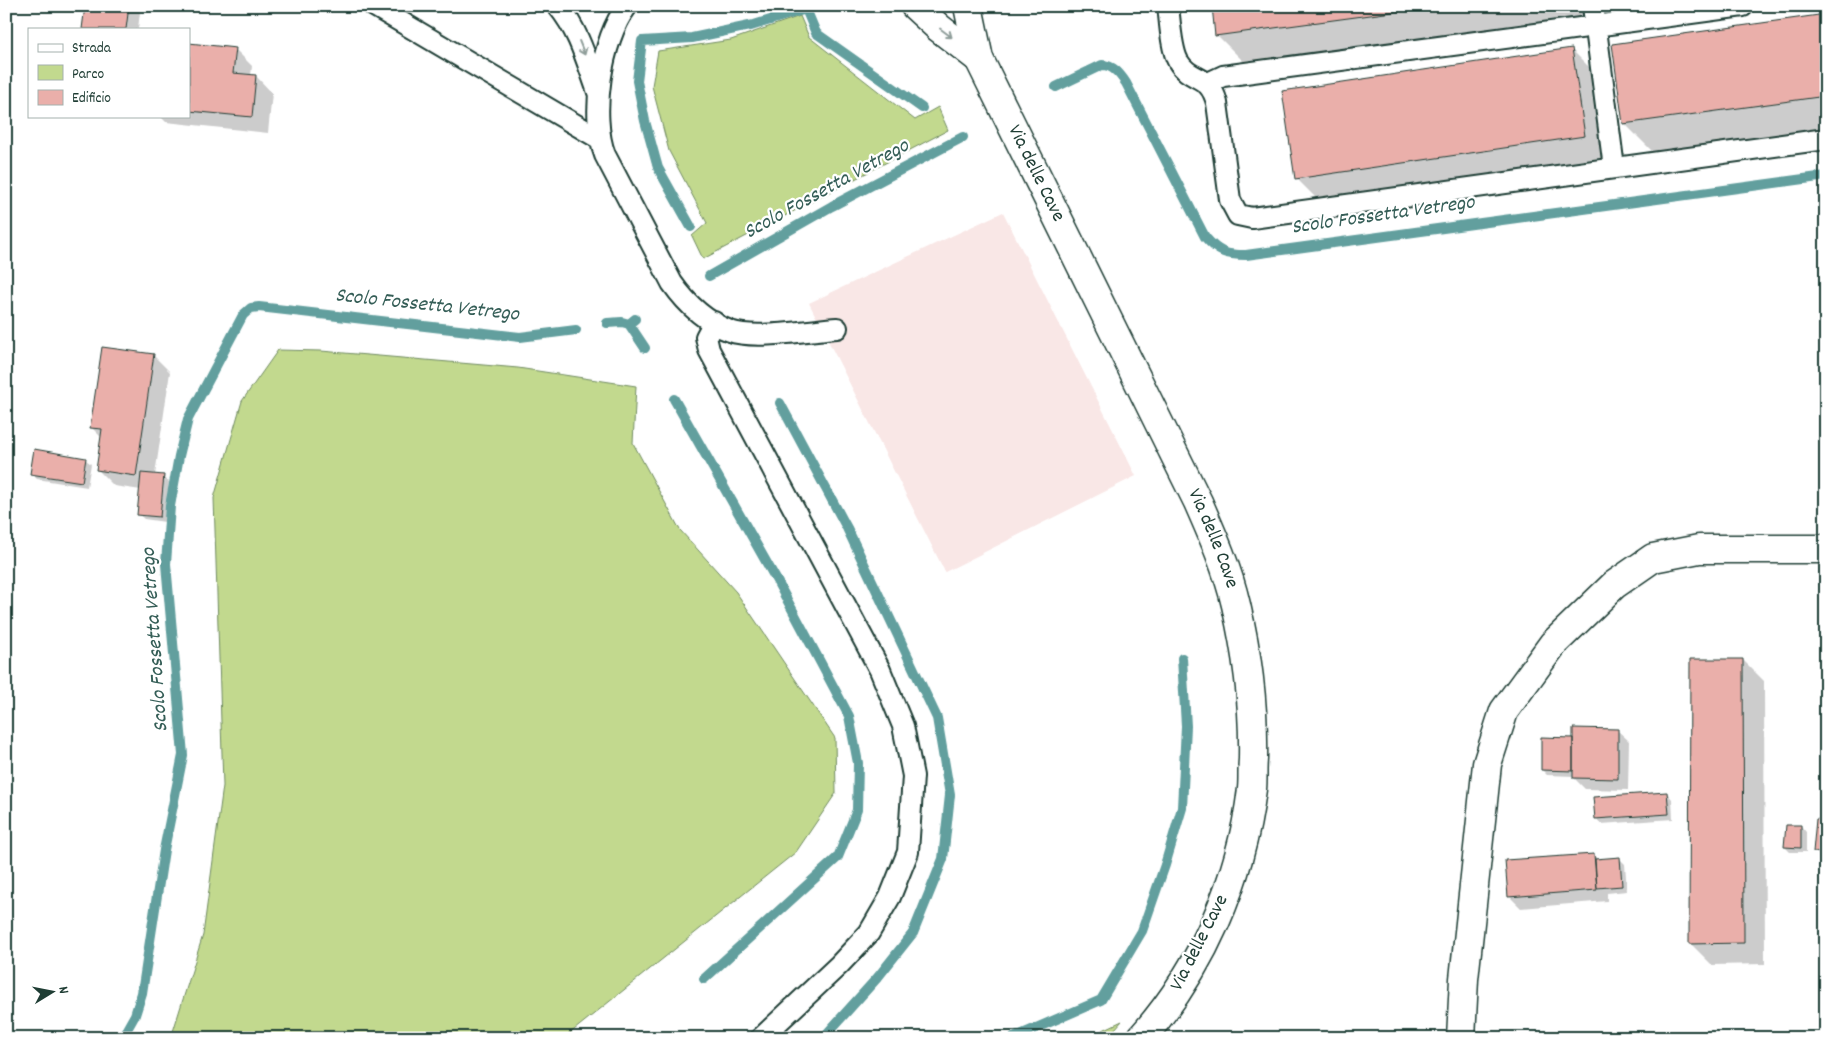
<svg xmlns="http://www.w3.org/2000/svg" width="1832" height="1044" font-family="Dekko,sans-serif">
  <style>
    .built { fill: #f9e7e6 }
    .green { fill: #c2d98e; stroke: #708b61 }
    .shadow { fill: #0003 }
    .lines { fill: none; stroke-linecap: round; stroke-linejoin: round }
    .stream { stroke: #629f9e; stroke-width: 10 }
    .building { fill: #eaafaa; stroke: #1f3d34 }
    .service-casing { stroke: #1f3d34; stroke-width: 24 }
    .minor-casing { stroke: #1f3d34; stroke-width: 31 }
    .secondary-casing { stroke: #1f3d34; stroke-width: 31 }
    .service { stroke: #fff; stroke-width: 20 }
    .minor { stroke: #fff; stroke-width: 28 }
    .secondary { stroke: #fff; stroke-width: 28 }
    .oneway { stroke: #8f9e9a }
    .labels { text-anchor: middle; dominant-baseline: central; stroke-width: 4.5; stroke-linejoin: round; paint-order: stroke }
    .street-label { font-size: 20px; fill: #1f3d34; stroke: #fff }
    .water-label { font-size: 21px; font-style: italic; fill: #355e57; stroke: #fff }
  </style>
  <rect width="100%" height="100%" fill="#fff"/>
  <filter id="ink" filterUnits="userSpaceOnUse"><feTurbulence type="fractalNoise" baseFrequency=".02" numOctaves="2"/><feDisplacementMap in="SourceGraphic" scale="10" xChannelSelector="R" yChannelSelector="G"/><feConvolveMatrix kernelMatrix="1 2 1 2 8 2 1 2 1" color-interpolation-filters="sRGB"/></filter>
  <g filter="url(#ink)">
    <path class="built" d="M1003 212 1136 476 945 572 809 303Z"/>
    <path class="green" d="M800 16 809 37 915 120 938 107 948 130 703 259 692 236 707 223 669 151 652 86 658 51 731 40Z
      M278 350 321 351 518 368 636 386 633 443 680 530 736 592 835 738 836 793 796 852 564 1038H171L203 935 223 786 214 498 242 401Z
      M1122 1021 1107 1038H1086Z"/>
    <path class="shadow" d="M86 6H135L140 12 138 29H83Z
      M1213 6H1588L1590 18 1246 64 1217 35Z
      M1631 6H1663L1635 10Z
      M1826 15V128L1654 153 1625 124Z
      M189 44 235 49 252 66 251 76H256L272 93 268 133 166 122 160 116H189Z
      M1571 49 1600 78 1613 164 1325 207 1296 178Z
      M154 356 170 372 155 475 163 476 169 482 165 522 144 519 138 514 141 490 114 486 98 470 102 438 91 427Z
      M85 459 91 464 87 487 37 479 32 474Z
      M1743 660 1764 681 1765 964 1712 965 1691 944Z
      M1617 730 1629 741 1628 790 1585 789 1574 778V776L1547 775 1542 770 1574 739Z
      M1667 793 1672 799 1673 819 1601 824 1596 818Z
      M1826 821V857L1820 856 1814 851Z
      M1801 826 1806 832V852H1790L1785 847Z
      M1594 855 1599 860 1619 858 1625 864 1627 891 1607 893V901L1521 908 1509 896Z"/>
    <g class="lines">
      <path class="stream" d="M1056 87 1102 65C1113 65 1120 74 1126 83L1205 237C1219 253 1226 255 1246 255L1826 176
        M691 227 658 168 645 121 637 81 642 41 692 38 754 25 806 9 816 33 922 108
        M709 276 832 206 963 137
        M607 323 622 322 629 324 635 319
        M629 324 645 348
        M674 399 777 581 849 716 858 763 857 810 838 857 704 979
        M780 403 847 528 937 718 950 795 943 859 913 933 878 977 823 1038
        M122 1038 135 1015 142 993 164 850 183 755 166 564 170 506 179 456 188 419 243 315 251 308 259 307 520 337 576 330
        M1013 1038 1101 1000 1142 931 1165 865 1182 808 1186 726 1182 658"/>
    </g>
    <path class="building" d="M85 6H129L126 29H82Z
      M1212 6H1437L1215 36Z
      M1826 14V96L1623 124 1612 44Z
      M189 43 236 48 233 73 256 75 252 117 189 111Z
      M1572 48 1585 136 1295 179 1282 91Z
      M102 347 154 354 136 476 96 470 102 429 90 428Z
      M34 449 86 458 82 482 30 474Z
      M141 473 164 475 160 517 137 515Z
      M1690 659H1743L1744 943 1689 944Z
      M1573 728 1618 729V779L1573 778Z
      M1541 737 1573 738V771L1541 770Z
      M1667 792 1669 814 1595 819 1593 797Z
      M1816 819 1826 820V853L1813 852Z
      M1786 825H1801V848L1784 847Z
      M1594 854 1597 890 1508 897 1505 860Z
      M1620 857 1622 886 1597 888 1595 859Z"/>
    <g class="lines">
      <g class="service-casing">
        <path id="service" d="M374 6 600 139
          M558 6C579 31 587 62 598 92
          M627 6C601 40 590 116 605 155L672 283C686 303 706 322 730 331 754 340 810 330 837 328
          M1168 6C1170 21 1171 48 1178 61 1191 83 1209 72 1217 103L1230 200 1238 215 1252 218 1826 139
          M1593 6 1614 168
          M1208 83 1223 76 1743 6
          M714 322 706 337 709 350 880 670 903 726 913 776 908 852 890 897 869 933 839 965 761 1038"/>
      </g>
      <g class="minor-casing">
        <path id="minor" d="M1461 1038 1464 979 1487 764 1504 711 1553 644 1614 585 1653 558 1699 549H1826"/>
      </g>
      <g class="secondary-casing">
        <g id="secondary">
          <path d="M915 6 939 28 979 59"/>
          <path id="s1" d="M968 6 979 59 1198 502C1213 536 1228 570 1236 605 1248 656 1254 707 1253 759 1252 769 1253 780 1252 789 1241 880 1202 970 1141 1038"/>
        </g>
      </g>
      <use href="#service" class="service"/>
      <use href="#minor" class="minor"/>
      <use href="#secondary" class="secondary"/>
    </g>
    <defs><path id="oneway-shaft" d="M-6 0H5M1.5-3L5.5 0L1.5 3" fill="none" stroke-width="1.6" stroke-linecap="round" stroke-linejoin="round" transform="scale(1.25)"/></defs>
    <g class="oneway">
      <use href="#oneway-shaft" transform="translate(946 33) rotate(37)"/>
      <use href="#oneway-shaft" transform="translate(582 48) rotate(68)"/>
    </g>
  </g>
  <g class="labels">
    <g class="street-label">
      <text stroke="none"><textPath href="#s1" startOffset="182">Via delle Cave</textPath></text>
      <text stroke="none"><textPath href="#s1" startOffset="588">Via delle Cave</textPath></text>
      <text transform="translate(1200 943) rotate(-63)">Via delle Cave</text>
    </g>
    <g class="water-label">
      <text transform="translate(827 190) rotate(-29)">Scolo Fossetta Vetrego</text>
      <text transform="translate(1383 216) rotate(-8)">Scolo Fossetta Vetrego</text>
      <text transform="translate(427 306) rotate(6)">Scolo Fossetta Vetrego</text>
      <text transform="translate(156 640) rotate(-94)">Scolo Fossetta Vetrego</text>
    </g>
  </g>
  <rect width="1832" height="1044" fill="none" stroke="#fff" stroke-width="25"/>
  <rect x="12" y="12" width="1807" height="1019" fill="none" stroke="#1f3d34" stroke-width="2" filter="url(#ink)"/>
  <rect x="28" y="28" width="162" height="90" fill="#ffffff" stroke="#a5b1ae"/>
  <rect x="38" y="44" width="25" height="8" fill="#ffffff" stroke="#a5b1ae"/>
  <text x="72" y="52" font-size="15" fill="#1f3d34">Strada</text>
  <rect x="38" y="65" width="25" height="15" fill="#c2d98e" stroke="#a5b1ae"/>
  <text x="72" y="78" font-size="15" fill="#1f3d34">Parco</text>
  <rect x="38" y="90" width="25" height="15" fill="#eaafaa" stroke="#a5b1ae"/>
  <text x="72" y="102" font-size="15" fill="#1f3d34">Edificio</text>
  <g transform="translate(52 992) rotate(80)" stroke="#ffffff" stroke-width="4" paint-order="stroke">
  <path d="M0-4L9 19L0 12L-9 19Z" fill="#1f3d34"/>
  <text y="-8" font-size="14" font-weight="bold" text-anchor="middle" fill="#1f3d34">N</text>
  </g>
</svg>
